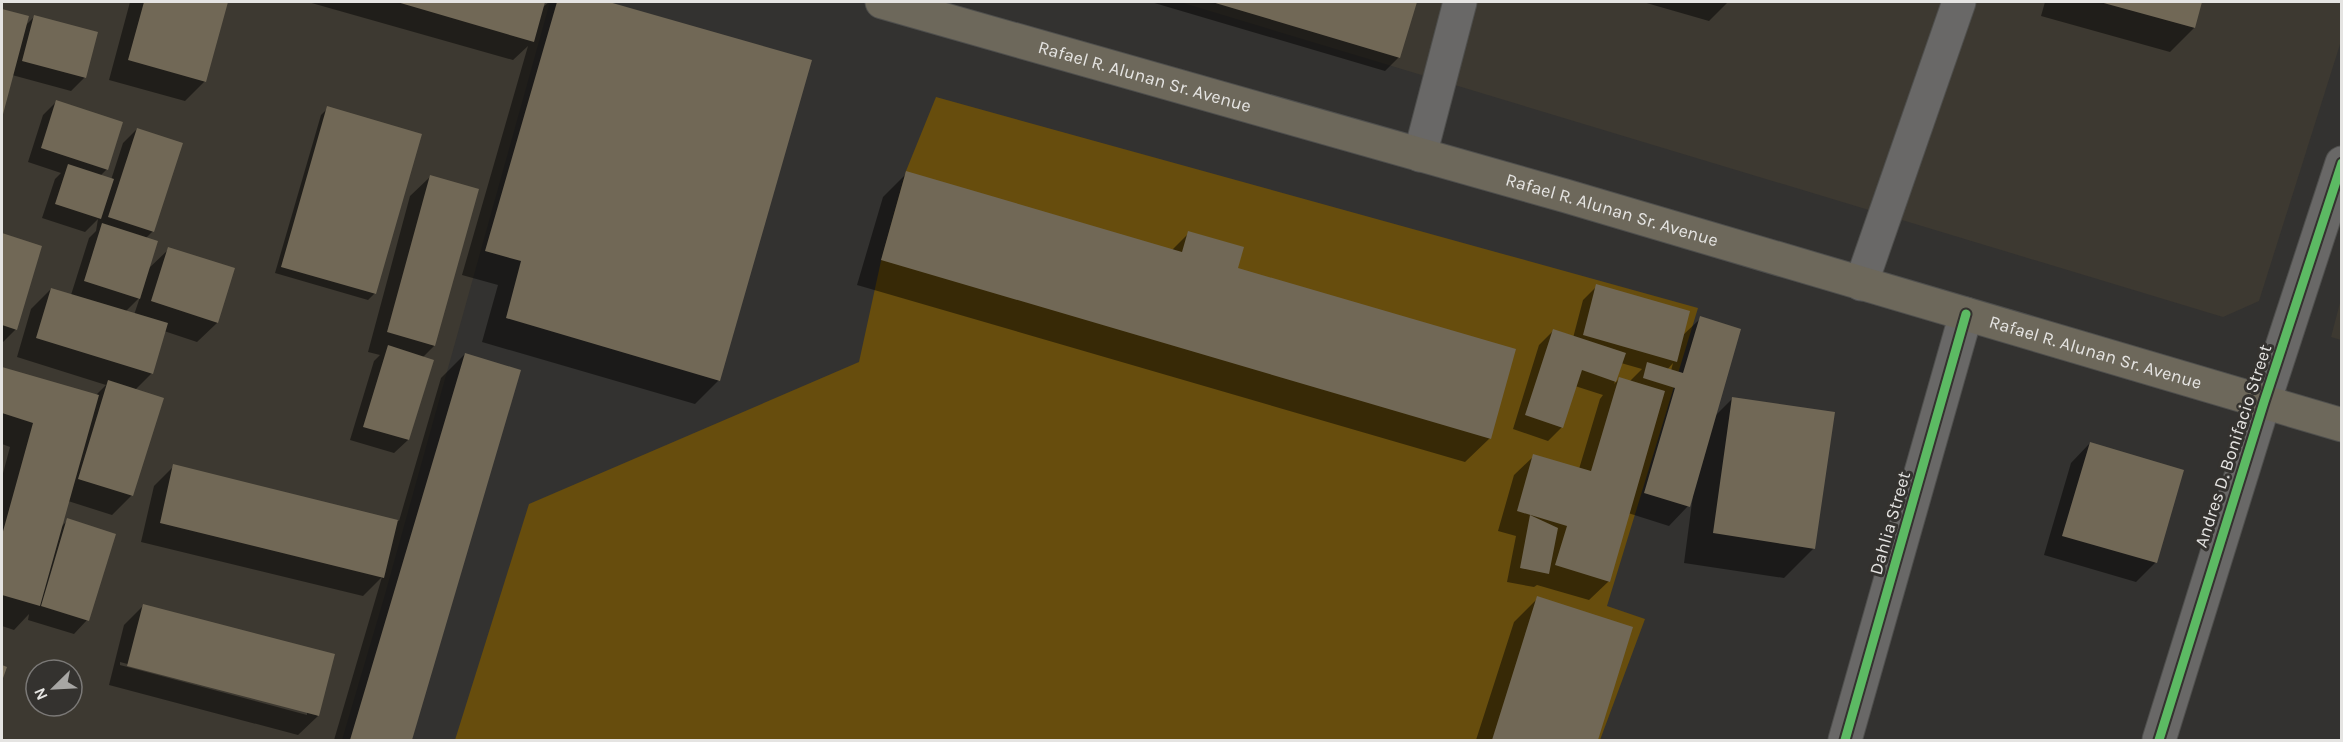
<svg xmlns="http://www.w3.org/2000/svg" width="2343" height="742" font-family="Karla,sans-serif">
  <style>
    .built { fill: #3d3931; fill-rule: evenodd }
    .green { fill: #674d0d }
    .shadow { fill: #0007; fill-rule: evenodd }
    .building { fill: #716856 }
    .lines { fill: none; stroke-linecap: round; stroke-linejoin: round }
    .minor-casing { stroke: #4f4f4d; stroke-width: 35 }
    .highway-casing { stroke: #4f4f4d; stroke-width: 35 }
    .minor { stroke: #696867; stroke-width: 33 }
    .highway { stroke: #6d685b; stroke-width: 33 }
    .cycleway-casing { stroke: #34322f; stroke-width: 13 }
    .cycleway { stroke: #5cba63; stroke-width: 9 }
    .labels { text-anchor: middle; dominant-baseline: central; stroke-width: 6; stroke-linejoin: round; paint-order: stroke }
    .street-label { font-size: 18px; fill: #e5e4e2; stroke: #34322f }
  </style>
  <rect width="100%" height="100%" fill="#333230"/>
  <path class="built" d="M2 2H550L384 598 342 740H2ZM36 670H72V706H36Z
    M1180 2H2341L2342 38 2259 301 2223 317Z
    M2341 299 2342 340H2341L2331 337Z"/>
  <path class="green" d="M936 97 1698 308 1607 606 1645 619 1600 740H455L529 504 859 362 881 261 906 171Z"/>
  <path class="shadow" d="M130 2H226L205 81 185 101 109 80Z
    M308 2H544L542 8 549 2H604L810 61 719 380 695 404 482 342 498 285 462 275 528 46 513 60Z
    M1151 2H1415L1399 57 1385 71Z
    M1643 2H1728L1709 21Z
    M2045 2H2201L2194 28 2170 52 2041 16Z
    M2 10 28 17 25 26 35 16 85 77 71 91 12 75 2 115Z
    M57 101 107 169 100 176 111 180 123 143 137 129 153 231 145 239 148 269 169 249 233 269 217 323 197 342 164 331 152 373 135 390 132 495 112 515 68 501 60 528 68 520 87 620 74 634 28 620 29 614 14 630 2 626V477L10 447 2 444V369L95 396 106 385 17 357 31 309 51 289 71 295 89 238 96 231 98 219 85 232 42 218 55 179 61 173 28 162 43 115ZM140 297 134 315 125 312Z
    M328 108 375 293 368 300 275 273 321 115Z
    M907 173 1172 250 1189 233 1236 269 1490 438 1465 462 857 285 883 197Z
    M430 177 434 346 422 358 408 440 394 453 350 440 374 361 380 355 368 352 410 196Z
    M2 235 40 247 16 329 2 343Z
    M1597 286 1682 336 1701 318 1714 417 1733 398 1814 548 1784 578 1684 563 1693 495H1691L1688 506 1669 526 1628 513 1609 581 1589 600 1537 585 1534 587 1507 582 1516 536 1498 531 1514 475 1534 456 1579 469 1600 399 1603 395 1575 386 1562 427 1548 441 1513 429 1539 345 1553 331 1573 338 1583 300ZM1621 363 1642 369 1629 382 1619 379 1614 384ZM1673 363 1671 371 1667 370Z
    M465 354 520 371 410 740H334L382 577 363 596 141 542 154 486 174 466 399 521 441 378Z
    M2090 443 2182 471 2155 563 2136 582 2044 555 2071 463Z
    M1538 598 1632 628 1596 740H1476L1514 622Z
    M144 605 318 716 298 735 109 685 124 625ZM120 662 307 711V715L120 665Z"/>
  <path class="building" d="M144 2H228L206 82 128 60Z
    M397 2H545L534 42Z
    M557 2H609L812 60 720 381 506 318 521 261 485 251Z
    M1212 2H1417L1400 58Z
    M2100 2H2202L2195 28Z
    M2 9 29 16 2 118Z
    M34 15 98 32 86 78 22 61Z
    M56 100 123 122 108 170 41 148Z
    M327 106 422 134 376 294 281 267Z
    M137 128 183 143 154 232 108 217Z
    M68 164 114 179 101 219 55 204Z
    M906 171 1182 252 1188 231 1244 247 1238 268 1516 349 1491 439 881 260Z
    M430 175 479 189 435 346 387 332Z
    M102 223 158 241 140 299 84 281Z
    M2 233 42 246 17 330 2 325Z
    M168 247 235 268 218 323 151 301Z
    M1596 284 1690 311 1677 362 1583 335Z
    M51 288 168 323 153 374 36 338Z
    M1700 316 1741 329 1690 507 1644 493 1675 388 1643 378 1647 362 1683 373Z
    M1553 329 1626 353 1616 382 1582 370 1563 428 1525 415Z
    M388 345 434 360 409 440 363 427Z
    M465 353 521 370 412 740H350Z
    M2 367 99 395 40 606 2 595V535L33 423 2 413Z
    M1619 377 1665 391 1610 582 1555 565 1567 526 1517 511 1533 454 1591 471Z
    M108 380 164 398 133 496 78 479Z
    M1732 397 1835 412 1815 549 1713 533Z
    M2090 442 2184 470 2157 563 2062 536Z
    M173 464 398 520 384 578 160 523Z
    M1530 515 1558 528 1549 574 1520 568Z
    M67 518 116 534 89 621 41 606Z
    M1537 596 1633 627 1598 740H1492Z
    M143 604 335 654 319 716 127 666Z
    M2 665 7 667 2 681Z"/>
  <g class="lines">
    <g class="minor-casing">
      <path id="minor" d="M1420 155 1460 2
        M1861 284 1959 2
        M1845 740 1966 314
        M2159 740 2264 402 2342 163"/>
    </g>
    <g class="highway-casing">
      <g id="highway">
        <path id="s1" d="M882 2 1566 196 2342 425"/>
      </g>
    </g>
    <use href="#minor" class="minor"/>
    <use href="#highway" class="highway"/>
    <g class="cycleway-casing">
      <path id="cycleway" d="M1845 740 1966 314
        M2159 740 2264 402 2342 163"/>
    </g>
    <use href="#cycleway" class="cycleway"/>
  </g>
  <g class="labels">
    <g class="street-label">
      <text stroke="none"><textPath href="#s1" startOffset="273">Rafael R. Alunan Sr. Avenue</textPath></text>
      <text stroke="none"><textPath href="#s1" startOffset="759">Rafael R. Alunan Sr. Avenue</textPath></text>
      <text stroke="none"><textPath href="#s1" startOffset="1263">Rafael R. Alunan Sr. Avenue</textPath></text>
      <text transform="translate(2233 446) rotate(-72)">Andres D. Bonifacio Street</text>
      <text transform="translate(1890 523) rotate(-74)">Dahlia Street</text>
    </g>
  </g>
  <rect width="2343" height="742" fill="none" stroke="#e5e4e2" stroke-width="6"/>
  <g transform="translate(54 688) rotate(246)"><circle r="28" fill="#34322f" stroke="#7b7977" stroke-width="1.5"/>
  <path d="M0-4.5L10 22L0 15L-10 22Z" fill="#a7a6a4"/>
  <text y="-9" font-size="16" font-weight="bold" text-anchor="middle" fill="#e5e4e2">N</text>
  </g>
</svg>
